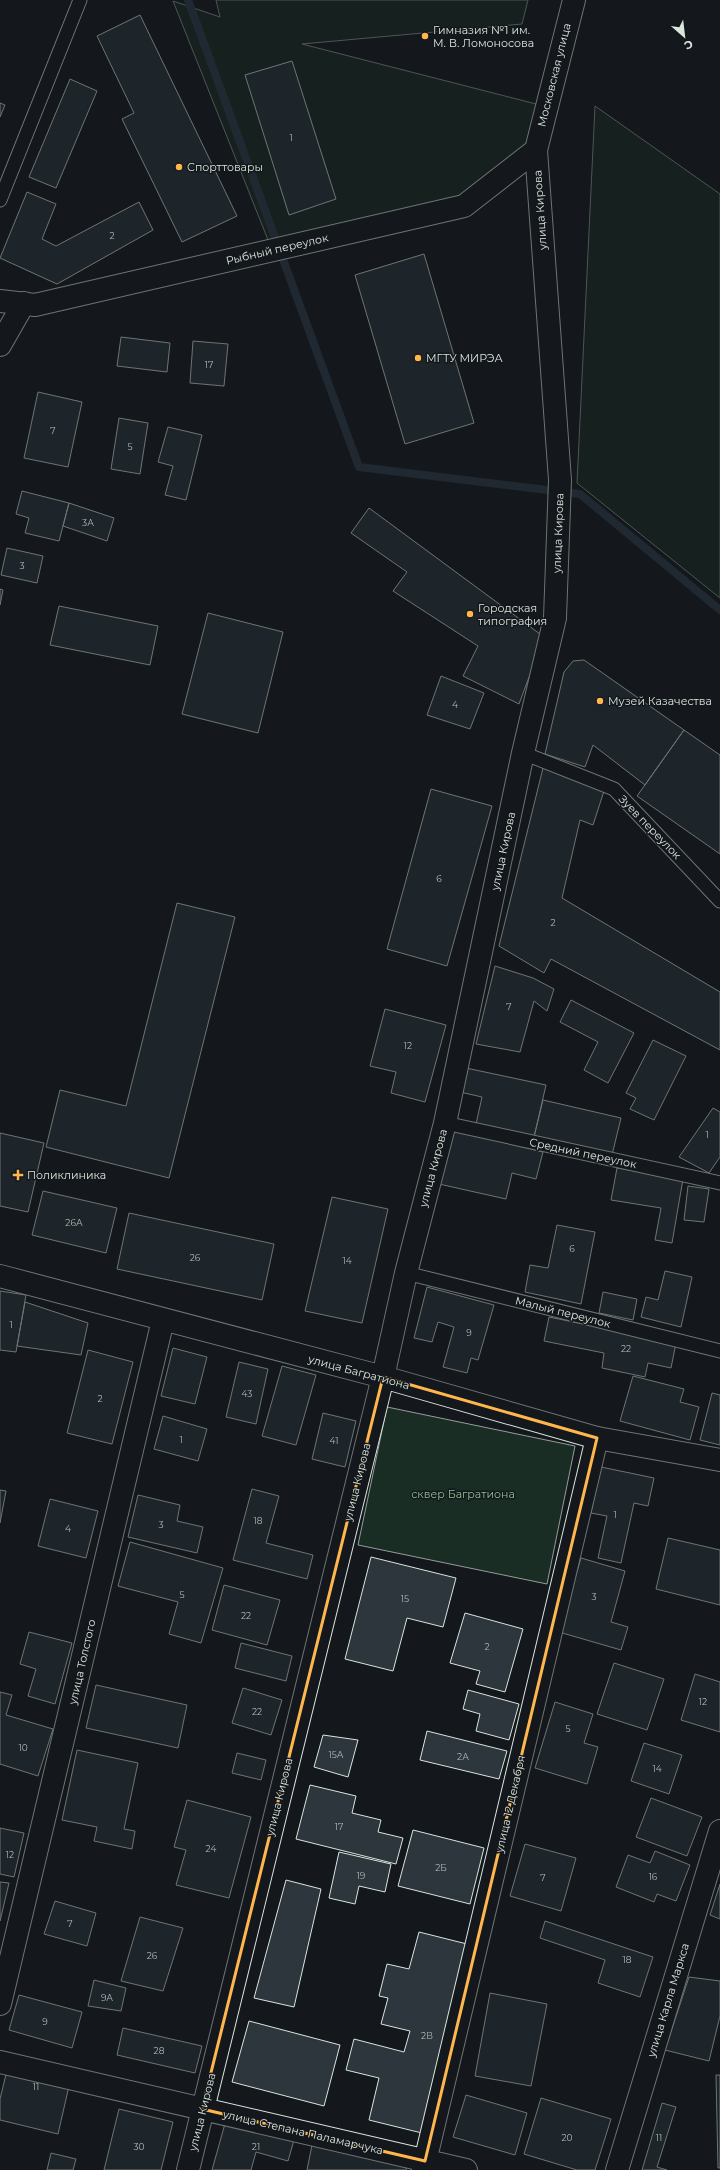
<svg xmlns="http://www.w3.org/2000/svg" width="720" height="2170" font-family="Montserrat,sans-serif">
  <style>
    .green { fill: #1a2d24; stroke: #939e99 }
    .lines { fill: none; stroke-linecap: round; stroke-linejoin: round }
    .stream { stroke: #2f3f4d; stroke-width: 8 }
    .building { fill: #2c363c; stroke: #d8e6dc }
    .lane-casing { stroke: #d8e6dc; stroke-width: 15 }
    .street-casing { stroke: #d8e6dc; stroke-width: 24 }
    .secondary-casing { stroke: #d8e6dc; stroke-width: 24 }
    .lane { stroke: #14181c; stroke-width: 13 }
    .street { stroke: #14181c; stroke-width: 22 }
    .secondary { stroke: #14181c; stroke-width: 22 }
    .marked { fill: none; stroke: #ffb74d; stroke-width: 3; stroke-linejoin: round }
    .poi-dot { fill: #ffb74d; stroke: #14181c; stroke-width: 1.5 }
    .labels { text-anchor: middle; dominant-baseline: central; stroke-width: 3; stroke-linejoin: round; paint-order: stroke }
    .number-label { font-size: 9px; fill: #adbab4 }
    .poi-label { font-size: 11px; fill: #d8e6dc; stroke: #14181c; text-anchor: start }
    .street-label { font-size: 11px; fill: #d8e6dc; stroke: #14181c }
    .park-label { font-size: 11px; fill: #8ac095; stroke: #14181c }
  </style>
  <rect width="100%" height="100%" fill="#14181c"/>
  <path class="green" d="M216 0H528L522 24 302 44 540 105 528 148 464 201 272 250 173 1 220 17Z
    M595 106 720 194V598L577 483Z
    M387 1407 575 1446 547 1584 358 1545Z"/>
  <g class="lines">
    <path class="stream" d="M188 0 359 467 580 494 720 610"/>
  </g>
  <path class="building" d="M140 15 237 216 182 242 122 119 134 113 97 36Z
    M292 61 336 199 289 215 245 75Z
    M70 79 97 91 56 188 29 177Z
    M0 103 5 105 0 117Z
    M27 192 56 204 42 239 56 246 139 202 153 230 57 284 0 258Z
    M424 254 474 423 405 444 355 275Z
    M121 337 170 343 167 372 117 366Z
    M193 341 228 344 224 386 190 383Z
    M38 392 82 402 68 467 24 458Z
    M119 418 148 423 140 474 111 469Z
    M168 427 202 435 186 500 165 495 173 466 158 462Z
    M22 491 69 503 59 541 25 533 29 518 16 514Z
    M69 503 114 518 107 541 63 526Z
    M369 508 544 637 519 704 463 676 478 646 393 591 407 572 351 533Z
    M7 548 43 556 37 583 1 575Z
    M0 589 3 590 0 605Z
    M59 606 158 626 150 665 50 645Z
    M208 613 283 632 258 733 182 714Z
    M584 660 684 730 645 785 593 745 585 767 545 754 564 672 573 661Z
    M441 676 484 693 470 729 427 715Z
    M684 730 720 755V854L637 796Z
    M543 768 604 791 593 825 580 820 562 898 720 992V1050L551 959 544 973 499 946Z
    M431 789 492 806 447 966 387 949Z
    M177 903 235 917 169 1178 46 1147 60 1090 126 1106Z
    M495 966 533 978 554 989 547 1011 534 1001 520 1052 476 1044Z
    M571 1000 634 1033 608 1083 584 1070 598 1042 560 1022Z
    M385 1009 446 1025 425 1102 391 1093 396 1072 370 1066Z
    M653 1040 686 1056 654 1120 630 1109 636 1098 626 1093Z
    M466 1068 546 1085 534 1137 476 1124 482 1097 460 1092Z
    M543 1100 621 1118 612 1155 534 1137Z
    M713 1108 720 1112V1157L709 1173 679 1157Z
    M452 1130 543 1152 536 1179 512 1173 506 1199 439 1184Z
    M0 1133 44 1143 28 1212 0 1206Z
    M617 1168 683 1179 672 1243 655 1240 661 1208 611 1200Z
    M688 1186 709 1189 704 1222 684 1220Z
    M43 1191 117 1208 106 1253 32 1235Z
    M332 1197 388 1209 362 1323 305 1311Z
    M129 1213 274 1244 262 1300 117 1269Z
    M557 1225 595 1232 581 1304 525 1292 530 1265 548 1268Z
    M665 1271 692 1277 681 1327 641 1317 646 1297 658 1300Z
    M427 1287 494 1305 478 1360 471 1358 467 1373 443 1367 454 1327 438 1322 432 1342 414 1338Z
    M0 1291 26 1295 16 1352 0 1350Z
    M603 1292 637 1299 633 1320 599 1313Z
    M25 1302 88 1323 81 1355 17 1346Z
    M549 1317 676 1343 671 1368 648 1363 645 1377 602 1368 604 1353 544 1341Z
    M173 1348 207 1357 195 1404 161 1396Z
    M88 1350 133 1362 112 1444 67 1433Z
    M239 1362 268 1369 256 1424 226 1417Z
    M282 1366 316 1375 296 1445 262 1436Z
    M633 1376 684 1389 680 1402 699 1407 690 1440 620 1421Z
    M712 1393 720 1395V1445L700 1440Z
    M323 1413 356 1421 345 1467 312 1459Z
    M163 1416 207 1429 198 1461 154 1449Z
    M601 1467 654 1478 648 1506 634 1503 621 1563 598 1558 607 1516 591 1513Z
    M252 1489 279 1496 266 1543 313 1555 307 1579 233 1560Z
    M0 1490 6 1491 0 1523Z
    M138 1495 180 1505 177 1521 203 1527 197 1553 128 1537Z
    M50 1499 98 1511 86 1558 38 1546Z
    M668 1538 720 1550V1605L656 1589Z
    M130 1542 223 1568 201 1643 169 1634 178 1602 118 1586Z
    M371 1557 456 1578 443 1627 407 1618 393 1671 345 1659Z
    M581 1558 625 1571 611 1622 628 1627 621 1650 559 1632Z
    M224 1585 280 1600 267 1645 212 1630Z
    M465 1613 523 1629 505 1692 476 1684 480 1671 450 1663Z
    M29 1632 72 1643 55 1704 28 1696 36 1669 20 1664Z
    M241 1643 292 1656 286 1681 235 1668Z
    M614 1663 664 1679 647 1730 597 1714Z
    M695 1674 720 1682V1732L681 1720Z
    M96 1685 187 1705 178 1748 86 1728Z
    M243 1688 282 1700 271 1735 232 1723Z
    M468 1690 519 1704 509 1740 476 1731 480 1714 463 1709Z
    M0 1692 12 1695 6 1715 53 1729 38 1776 0 1764Z
    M555 1702 593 1714 584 1743 598 1747 587 1784 535 1768Z
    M427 1731 507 1751 499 1779 420 1760Z
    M323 1735 358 1740 348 1777 314 1767Z
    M644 1743 682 1755 669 1794 631 1781Z
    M77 1750 138 1763 124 1829 135 1831 132 1849 94 1841 97 1827 62 1820Z
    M237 1753 266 1760 261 1780 232 1773Z
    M310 1785 356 1796 352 1813 381 1820 378 1832 403 1838 396 1864 296 1839Z
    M651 1798 702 1817 687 1856 636 1837Z
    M187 1800 251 1817 229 1898 176 1885 186 1850 174 1847Z
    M0 1828 24 1833 14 1877 0 1874Z
    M413 1830 484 1848 470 1904 398 1886Z
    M525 1844 576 1858 561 1911 510 1896Z
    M655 1851 690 1865 676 1901 657 1894 654 1902 616 1887 628 1855 650 1863Z
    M339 1852 391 1864 385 1892 359 1886 355 1904 329 1898Z
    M286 1880 321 1889 294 2007 254 1998Z
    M0 1882 9 1883 0 1921Z
    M720 1884V1919L710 1915Z
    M55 1901 96 1913 87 1946 44 1934Z
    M140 1917 183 1928 163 1991 121 1981Z
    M545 1921 653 1957 640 1997 598 1983 605 1960 540 1938Z
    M419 1932 467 1944 426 2134 369 2120 379 2078 346 2070 354 2039 404 2052 410 2031 381 2024 388 1998 379 1996 387 1964 409 1969Z
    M689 1977 720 1981V2016L709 2061 665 2050Z
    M94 1980 126 1988 121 2011 88 2006Z
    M490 1993 547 2004 531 2086 475 2076Z
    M19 1995 82 2012 72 2048 9 2030Z
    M249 2021 340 2045 324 2106 232 2082Z
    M123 2028 202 2046 195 2073 117 2055Z
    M10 2058 72 2073 58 2134 0 2120V2099Z
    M716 2075H720V2168H718Z
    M466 2095 527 2113 515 2155 453 2137Z
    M541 2098 611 2119 595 2170H577L524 2154Z
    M662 2103 676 2107 657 2167 667 2170H642Z
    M119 2109 173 2122 161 2170H104Z
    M226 2120 294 2140 288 2161 256 2152 251 2170H212Z
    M313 2140 408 2162 406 2170H307Z
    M51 2153 76 2159 73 2170H47Z"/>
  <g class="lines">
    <g class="lane-casing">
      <path id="lane" d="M0 200 80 0
        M523 753 614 789 720 901
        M445 1123 720 1183
        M406 1273 720 1351"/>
    </g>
    <g class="street-casing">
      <path id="street" d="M0 345 24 303
        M0 2004 163 1320
        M0 2062 466 2170
        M188 2170 383 1377 406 1273 445 1123 523 753 555 618 560 480 536 150
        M423 2170 597 1438
        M617 2170 720 1831"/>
    </g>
    <g class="secondary-casing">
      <path id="secondary" d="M0 301 35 305 464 206 536 150 574 0
        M0 1276 383 1377 597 1438 720 1460"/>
    </g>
    <use href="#lane" class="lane"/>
    <use href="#street" class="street"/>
    <use href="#secondary" class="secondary"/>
  </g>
  <path d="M0 0H720V2170H0ZM383 1377 597 1438 425 2161 202 2109Z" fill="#14181c" fill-opacity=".55" fill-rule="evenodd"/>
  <path class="marked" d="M383 1377 597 1438 425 2161 202 2109Z"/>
  <g class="poi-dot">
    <circle cx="425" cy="36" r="4"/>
    <circle cx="179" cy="167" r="4"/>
    <circle cx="418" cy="358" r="4"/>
    <circle cx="470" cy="614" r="4"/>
    <circle cx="600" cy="701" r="4"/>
    <path d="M16 1169h4v4h4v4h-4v4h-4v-4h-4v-4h4z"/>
  </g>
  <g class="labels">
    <g class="number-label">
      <text x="291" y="137">1</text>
      <text x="112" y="235">2</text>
      <text x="209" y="364">17</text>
      <text x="53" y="430">7</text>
      <text x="130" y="446">5</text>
      <text x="88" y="522">3А</text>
      <text x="22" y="565">3</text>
      <text x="455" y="704">4</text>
      <text x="439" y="878">6</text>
      <text x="553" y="922">2</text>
      <text x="509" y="1006">7</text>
      <text x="408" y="1045">12</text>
      <text x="707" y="1134">1</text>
      <text x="74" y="1222">26А</text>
      <text x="572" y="1248">6</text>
      <text x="195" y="1257">26</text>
      <text x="347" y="1260">14</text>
      <text x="11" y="1324">1</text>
      <text x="469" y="1332">9</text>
      <text x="626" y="1348">22</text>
      <text x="247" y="1393">43</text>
      <text x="100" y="1398">2</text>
      <text x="181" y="1439">1</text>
      <text x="334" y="1440">41</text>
      <text x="615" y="1514">1</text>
      <text x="258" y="1520">18</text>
      <text x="161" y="1524">3</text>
      <text x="68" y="1528">4</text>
      <text x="182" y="1594">5</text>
      <text x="594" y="1596">3</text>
      <text x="405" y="1598">15</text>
      <text x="246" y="1615">22</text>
      <text x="487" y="1646">2</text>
      <text x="703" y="1701">12</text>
      <text x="257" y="1711">22</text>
      <text x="568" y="1728">5</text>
      <text x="23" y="1747">10</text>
      <text x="336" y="1754">15А</text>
      <text x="463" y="1756">2А</text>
      <text x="657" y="1768">14</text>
      <text x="339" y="1826">17</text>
      <text x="211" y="1848">24</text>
      <text x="10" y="1854">12</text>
      <text x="441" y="1867">2Б</text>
      <text x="361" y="1875">19</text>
      <text x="653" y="1876">16</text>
      <text x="543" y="1877">7</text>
      <text x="70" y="1923">7</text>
      <text x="152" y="1955">26</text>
      <text x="627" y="1959">18</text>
      <text x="107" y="1997">9А</text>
      <text x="45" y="2021">9</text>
      <text x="427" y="2035">2В</text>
      <text x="159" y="2050">28</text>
      <text x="36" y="2086">11</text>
      <text x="567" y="2137">20</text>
      <text x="659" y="2137">11</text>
      <text x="139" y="2146">30</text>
      <text x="256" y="2146">21</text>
    </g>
    <g class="poi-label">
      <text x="433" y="30">Гимназия №1 им.<tspan x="433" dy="13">М. В. Ломоносова</tspan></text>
      <text x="187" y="167">Спорттовары</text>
      <text x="426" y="358">МГТУ МИРЭА</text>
      <text x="478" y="608">Городская<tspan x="478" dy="13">типография</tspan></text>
      <text x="608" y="701">Музей Казачества</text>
      <text x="27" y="1175">Поликлиника</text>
    </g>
    <g class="street-label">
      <text transform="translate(554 75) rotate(-76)">Московская улица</text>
      <text transform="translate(540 210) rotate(-94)">улица Кирова</text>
      <text transform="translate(277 249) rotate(-13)">Рыбный переулок</text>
      <text transform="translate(558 533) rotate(-88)">улица Кирова</text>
      <text transform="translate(650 827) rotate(46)">Зуев переулок</text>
      <text transform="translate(503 851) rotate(-78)">улица Кирова</text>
      <text transform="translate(583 1153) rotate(12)">Средний переулок</text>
      <text transform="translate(433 1168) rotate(-75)">улица Кирова</text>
      <text transform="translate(563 1312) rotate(14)">Малый переулок</text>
      <text transform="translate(359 1372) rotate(15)">улица Багратиона</text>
      <text transform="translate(357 1482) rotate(-76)">улица Кирова</text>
      <text transform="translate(82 1662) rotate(-77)">улица Толстого</text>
      <text transform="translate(279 1797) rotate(-76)">улица Кирова</text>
      <text transform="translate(510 1804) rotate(-77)">улица 12 Декабря</text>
      <text transform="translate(668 2000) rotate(-73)">улица Карла Маркса</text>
      <text transform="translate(202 2112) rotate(-76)">улица Кирова</text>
      <text transform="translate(303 2132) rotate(13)">улица Степана Паламарчука</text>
    </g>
    <g class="park-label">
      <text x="463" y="1494">сквер Багратиона</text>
    </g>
  </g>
  <g transform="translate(684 36) rotate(152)" stroke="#14181c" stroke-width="3" paint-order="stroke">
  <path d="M0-3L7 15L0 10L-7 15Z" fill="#d8e6dc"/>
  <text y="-6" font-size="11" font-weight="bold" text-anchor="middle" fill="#d8e6dc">С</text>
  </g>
</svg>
